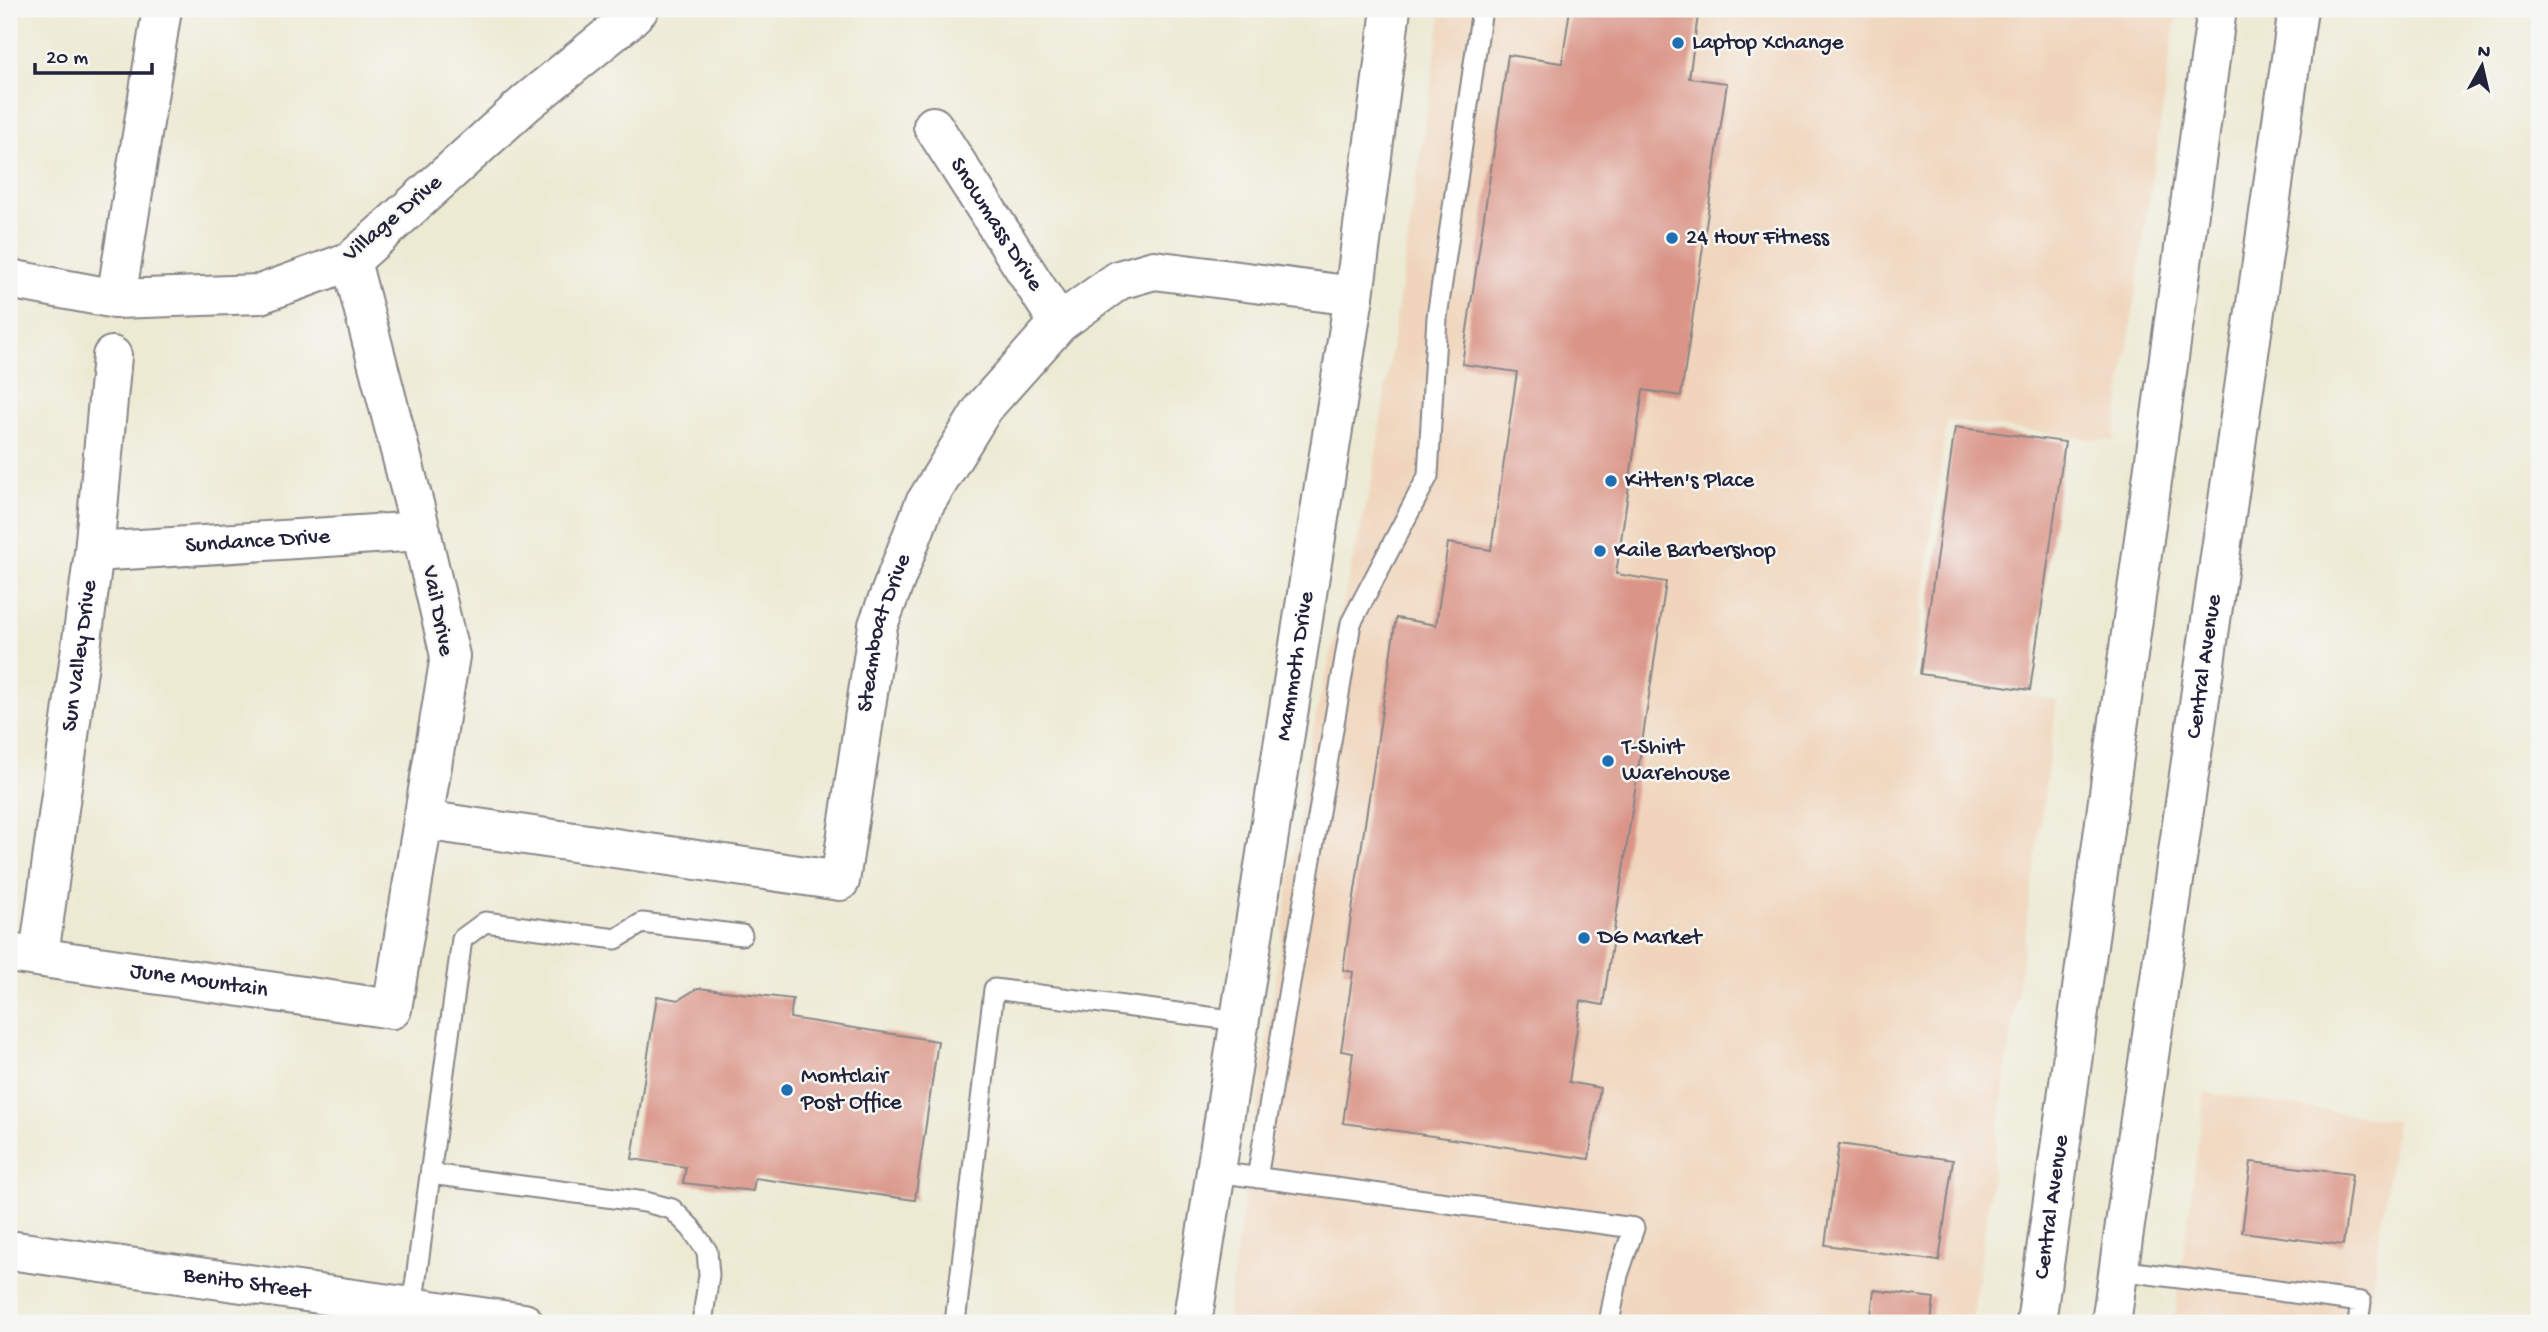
<svg xmlns="http://www.w3.org/2000/svg" width="2548" height="1332" font-family="'Gochi Hand',sans-serif">
  <style>
    .built { fill: #f0d5bc }
    .building { fill: #da9588 }
    .lines { fill: none; stroke-linecap: round; stroke-linejoin: round }
    .lane-casing { stroke: #888688; stroke-width: 23 }
    .street-casing { stroke: #888688; stroke-width: 42 }
    .secondary-casing { stroke: #888688; stroke-width: 42 }
    .primary-casing { stroke: #888688; stroke-width: 42 }
    .path { stroke: #888688; stroke-width: 4.5; stroke-dasharray: 5 5; stroke-linecap: butt }
    .lane { stroke: #fff; stroke-width: 19 }
    .street { stroke: #fff; stroke-width: 38 }
    .secondary { stroke: #fff; stroke-width: 38 }
    .primary { stroke: #fff; stroke-width: 38 }
    .poi-dot { fill: #1f6fb2; stroke: #f6f6f2; stroke-width: 2.5 }
    .labels { text-anchor: middle; dominant-baseline: central; stroke-width: 5; stroke-linejoin: round; paint-order: stroke }
    .poi-label { font-size: 23px; fill: #22223b; stroke: #f6f6f2; text-anchor: start }
    .street-label { font-size: 23px; fill: #22223b; stroke: #f6f6f2 }
  </style>
  <rect width="100%" height="100%" fill="#f6f6f2"/>
  <filter id="ink" filterUnits="userSpaceOnUse"><feTurbulence type="fractalNoise" baseFrequency=".0143" numOctaves="2"/><feDisplacementMap in="SourceGraphic" scale="14" xChannelSelector="R" yChannelSelector="G"/><feConvolveMatrix kernelMatrix="1 2 1 2 8 2 1 2 1" color-interpolation-filters="sRGB"/></filter>
  <filter id="wash" filterUnits="userSpaceOnUse"><feTurbulence type="fractalNoise" baseFrequency=".00686" numOctaves="4" result="noise"/><feDisplacementMap in="SourceGraphic" scale="28" xChannelSelector="R" yChannelSelector="G"/><feGaussianBlur stdDeviation="1.57" result="paint"/><feColorMatrix in="noise" values="0 0 0 0 0 0 0 0 0 0 0 0 0 0 0 0 0 1.4 0 .05"/><feComposite in="paint" operator="in"/></filter>
  <g filter="url(#wash)">
    <rect width="100%" height="100%" fill="#edead4"/>
    <path class="built" d="M1442 9H2177L2114 442 1947 420 1912 678 2057 700 1972 1323H1226L1309 746 1372 480Z
      M2205 1093 2396 1121 2367 1323H2174Z"/>
    <g id="blocks">
      <path class="building" d="M1570 9H1699L1689 78 1727 83 1681 396 1643 390 1616 574 1666 582 1603 1005 1581 1001 1569 1082 1600 1088 1589 1159 1343 1123 1353 1053 1341 1051 1353 972 1343 970 1396 618 1436 625 1448 543 1491 550 1517 372 1462 364 1508 55 1562 63Z
        M1955 427 2065 442 2030 690 1920 674Z
        M698 988 793 999 790 1018 938 1041 915 1200 755 1178 753 1191 683 1183 686 1167 632 1159 657 996 678 1000Z
        M1839 1144 1953 1160 1939 1261 1825 1245Z
        M2251 1162 2352 1174 2343 1245 2242 1232Z
        M1874 1290 1934 1298 1931 1323H1870Z"/>
    </g>
  </g>
  <g filter="url(#ink)">
    <use href="#blocks" fill-opacity="0" stroke="#888688" stroke-width="2"/>
    <g class="lines">
      <g class="lane-casing">
        <path id="lane" d="M1216 1172 1634 1228 1618 1275 1609 1323
          M430 1174 645 1202 672 1209 691 1228 707 1251 709 1275 702 1323
          M1257 1178 1351 623 1428 476 1437 317 1482 9
          M2119 1270 2361 1302 2358 1323
          M412 1308 462 939 485 922 616 939 642 923 742 935
          M955 1323 994 989 1239 1021"/>
      </g>
      <g class="street-casing">
        <g id="street">
          <path id="s1" d="M933 126 1059 323"/>
          <path d="M9 279 116 299 260 294 351 261 526 103 627 21 639 9"/>
          <path d="M116 299 162 9"/>
          <path id="s2" d="M94 552 421 531"/>
          <path id="s3" d="M423 820 840 881 878 625 924 505 984 407 1059 323 1119 280 1154 270 1354 296"/>
          <path id="s4" d="M9 953 392 1009 450 656 421 531 351 261"/>
          <path id="s5" d="M39 956 94 552 112 356"/>
          <path id="s6" d="M1192 1323 1354 296 1391 9"/>
        </g>
      </g>
      <g class="secondary-casing">
        <g id="secondary">
          <path id="s7" d="M9 1250 524 1323"/>
        </g>
      </g>
      <g class="primary-casing">
        <g id="primary">
          <path id="s8" d="M2036 1323 2217 9"/>
          <path id="s9" d="M2111 1323 2298 9"/>
        </g>
      </g>
      <path class="path" d="M11 1323 14 1298
        M151 1323 152 1318"/>
      <use href="#lane" class="lane"/>
      <use href="#street" class="street"/>
      <use href="#secondary" class="secondary"/>
      <use href="#primary" class="primary"/>
    </g>
  </g>
  <g class="poi-dot">
    <circle cx="1678" cy="43" r="7"/>
    <circle cx="1672" cy="238" r="7"/>
    <circle cx="1611" cy="481" r="7"/>
    <circle cx="1600" cy="551" r="7"/>
    <circle cx="1608" cy="761" r="7"/>
    <circle cx="1584" cy="938" r="7"/>
    <circle cx="787" cy="1090" r="7"/>
  </g>
  <g class="labels">
    <g class="poi-label">
      <text x="1692" y="43">Laptop Xchange</text>
      <text x="1686" y="238">24 Hour Fitness</text>
      <text x="1625" y="481">Kitten's Place</text>
      <text x="1614" y="551">Kaile Barbershop</text>
      <text x="1622" y="748">T-Shirt<tspan x="1622" dy="26">Warehouse</tspan></text>
      <text x="1598" y="938">DG Market</text>
      <text x="801" y="1077">Montclair<tspan x="801" dy="26">Post Office</tspan></text>
    </g>
    <g class="street-label">
      <text transform="translate(393 219) rotate(-40)">Village Drive</text>
      <text stroke="none"><textPath href="#s1" startOffset="117">Snowmass Drive</textPath></text>
      <text stroke="none"><textPath href="#s2" startOffset="164">Sundance Drive</textPath></text>
      <text transform="translate(437 611) rotate(79)">Vail Drive</text>
      <text stroke="none"><textPath href="#s3" startOffset="674">Steamboat Drive</textPath></text>
      <text stroke="none"><textPath href="#s5" startOffset="303">Sun Valley Drive</textPath></text>
      <text stroke="none"><textPath href="#s9" startOffset="663">Central Avenue</textPath></text>
      <text stroke="none"><textPath href="#s6" startOffset="665">Mammoth Drive</textPath></text>
      <text stroke="none"><textPath href="#s4" startOffset="192">June Mountain</textPath></text>
      <text stroke="none"><textPath href="#s8" startOffset="117">Central Avenue</textPath></text>
      <text stroke="none"><textPath href="#s7" startOffset="240">Benito Street</textPath></text>
    </g>
  </g>
  <rect width="2548" height="1332" fill="none" stroke="#f6f6f2" stroke-width="35"/>
  <g transform="translate(2482 66) rotate(8)" stroke="#f6f6f2" stroke-width="5" paint-order="stroke">
  <path d="M0-5L12 26L0 18L-12 26Z" fill="#22223b"/>
  <text y="-10" font-size="19" font-weight="bold" text-anchor="middle" fill="#22223b">N</text>
  </g>
  <path d="M35 63v10h117v-10" fill="none" stroke="#22223b" stroke-width="3.5"/>
  <text x="46" y="63" font-size="21" fill="#22223b" stroke="#f6f6f2" stroke-width="5" paint-order="stroke">20 m</text>
</svg>
